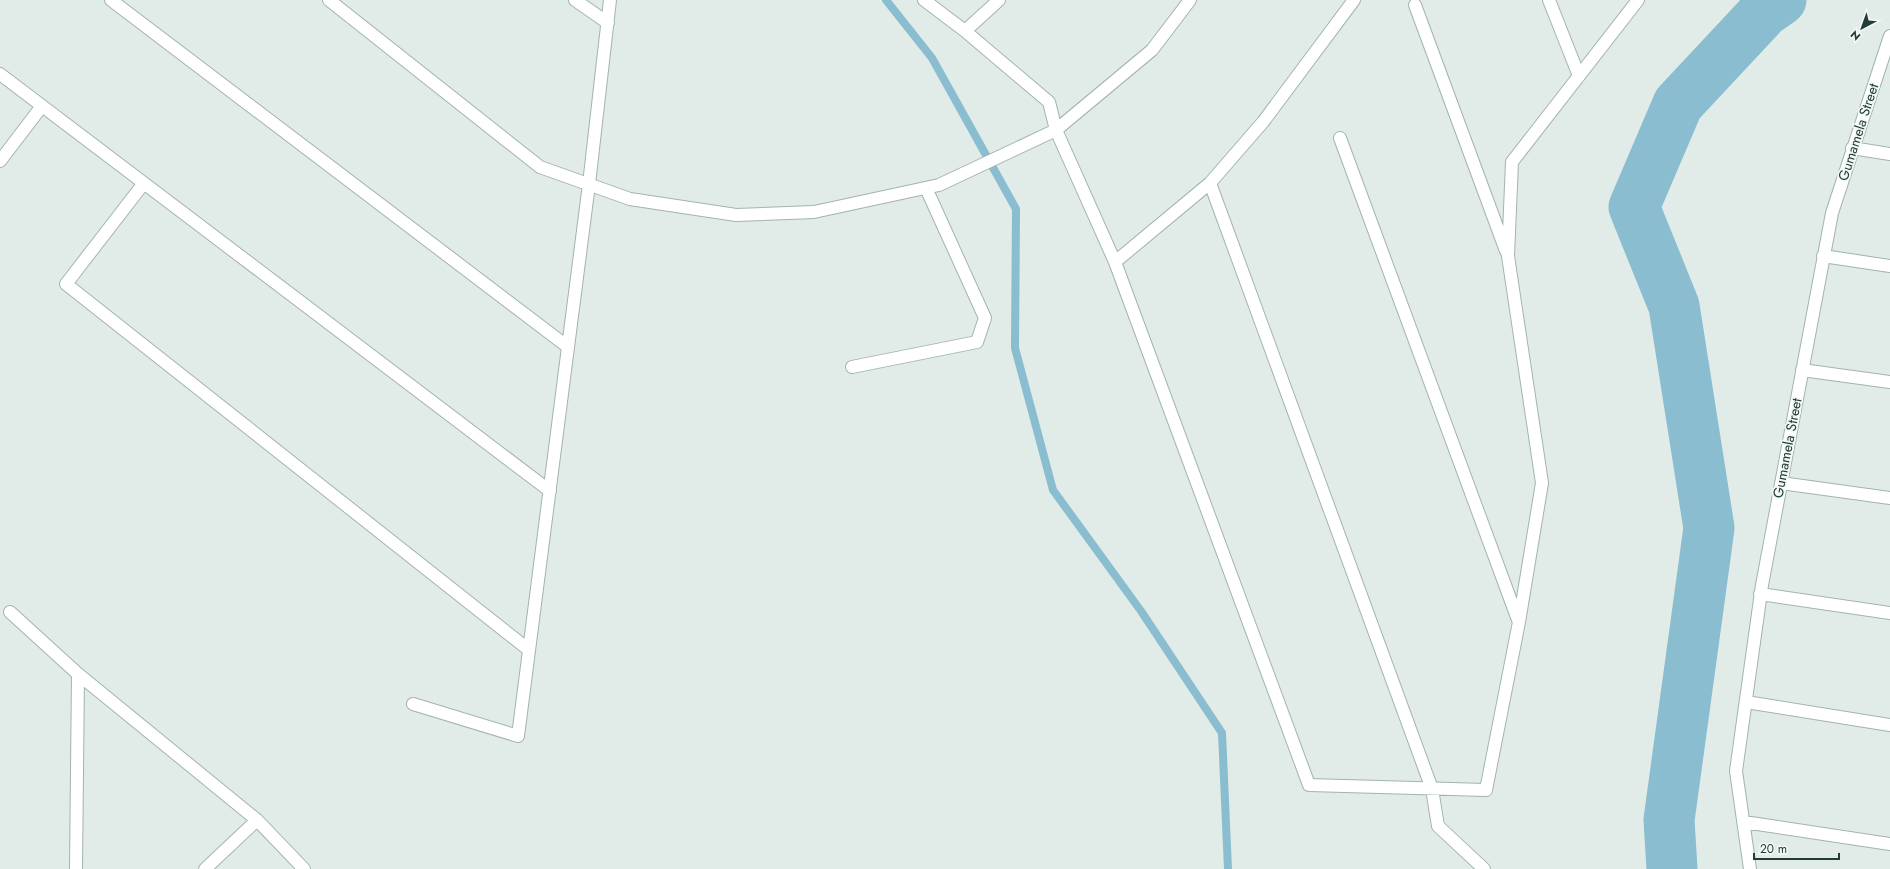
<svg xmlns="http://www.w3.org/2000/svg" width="1890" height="869" font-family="Jost,sans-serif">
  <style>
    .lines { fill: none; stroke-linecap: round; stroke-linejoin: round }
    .stream { stroke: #8abdd0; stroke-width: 8 }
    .river { stroke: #8abdd0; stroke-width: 51 }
    .minor-casing { stroke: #a4b3b0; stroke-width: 14 }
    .minor { stroke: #fff; stroke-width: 12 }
    .labels { text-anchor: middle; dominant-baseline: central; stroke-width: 3.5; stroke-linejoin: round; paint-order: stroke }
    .street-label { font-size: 14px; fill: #223c38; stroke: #f2f8f6 }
  </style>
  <rect width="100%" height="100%" fill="#e1ebe8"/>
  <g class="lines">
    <path class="stream" d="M886 0 932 58 1016 209 1015 348 1053 490 1141 611 1222 733 1228 869"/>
    <path class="river" d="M1672 869 1669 820 1709 528 1674 306 1634 207 1678 104 1764 12 1781 0"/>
    <g class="minor-casing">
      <path id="minor" d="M111 0 568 347
        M329 0 540 167 630 199 736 215 814 212 939 185 1056 130 1152 50 1190 0
        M575 0 608 23
        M924 0 965 31 1049 102 1056 130 1115 262 1309 785 1486 790 1519 622 1542 483 1508 256 1512 162 1638 0
        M1549 0 1579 76
        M1415 5 1506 251
        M965 31 999 0
        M0 74 550 491
        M1340 138 1518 620
        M1852 148 1890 154
        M0 161 42 106
        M144 183 66 284 529 650
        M1210 183 1432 789 1438 826 1484 869
        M1823 256 1890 266
        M1115 262 1210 183 1263 122 1354 0
        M852 367 977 342 985 318 926 188
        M1802 370 1890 382
        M1781 483 1890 498
        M1760 594 1890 613
        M10 612 78 674 257 820 304 869
        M1746 702 1890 725
        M413 704 518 736 589 184 610 0
        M1744 822 1890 844
        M76 869 78 674
        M205 869 257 820
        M1750 869 1736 771 1762 585 1832 213 1890 36"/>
    </g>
    <use href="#minor" class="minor"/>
  </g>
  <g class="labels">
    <g class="street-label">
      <text transform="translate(1858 132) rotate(-72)">Gumamela Street</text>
      <text transform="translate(1787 448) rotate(-79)">Gumamela Street</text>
    </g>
  </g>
  <g transform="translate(1862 28) rotate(221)" stroke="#f2f8f6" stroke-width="3" paint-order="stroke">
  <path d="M0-3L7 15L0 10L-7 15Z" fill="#223c38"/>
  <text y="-6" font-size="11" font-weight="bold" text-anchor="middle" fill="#223c38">N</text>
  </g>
  <path d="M1754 853v6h85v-6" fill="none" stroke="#223c38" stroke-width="2"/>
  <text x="1760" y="853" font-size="12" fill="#223c38" stroke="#f2f8f6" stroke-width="3" paint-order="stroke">20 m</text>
</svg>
